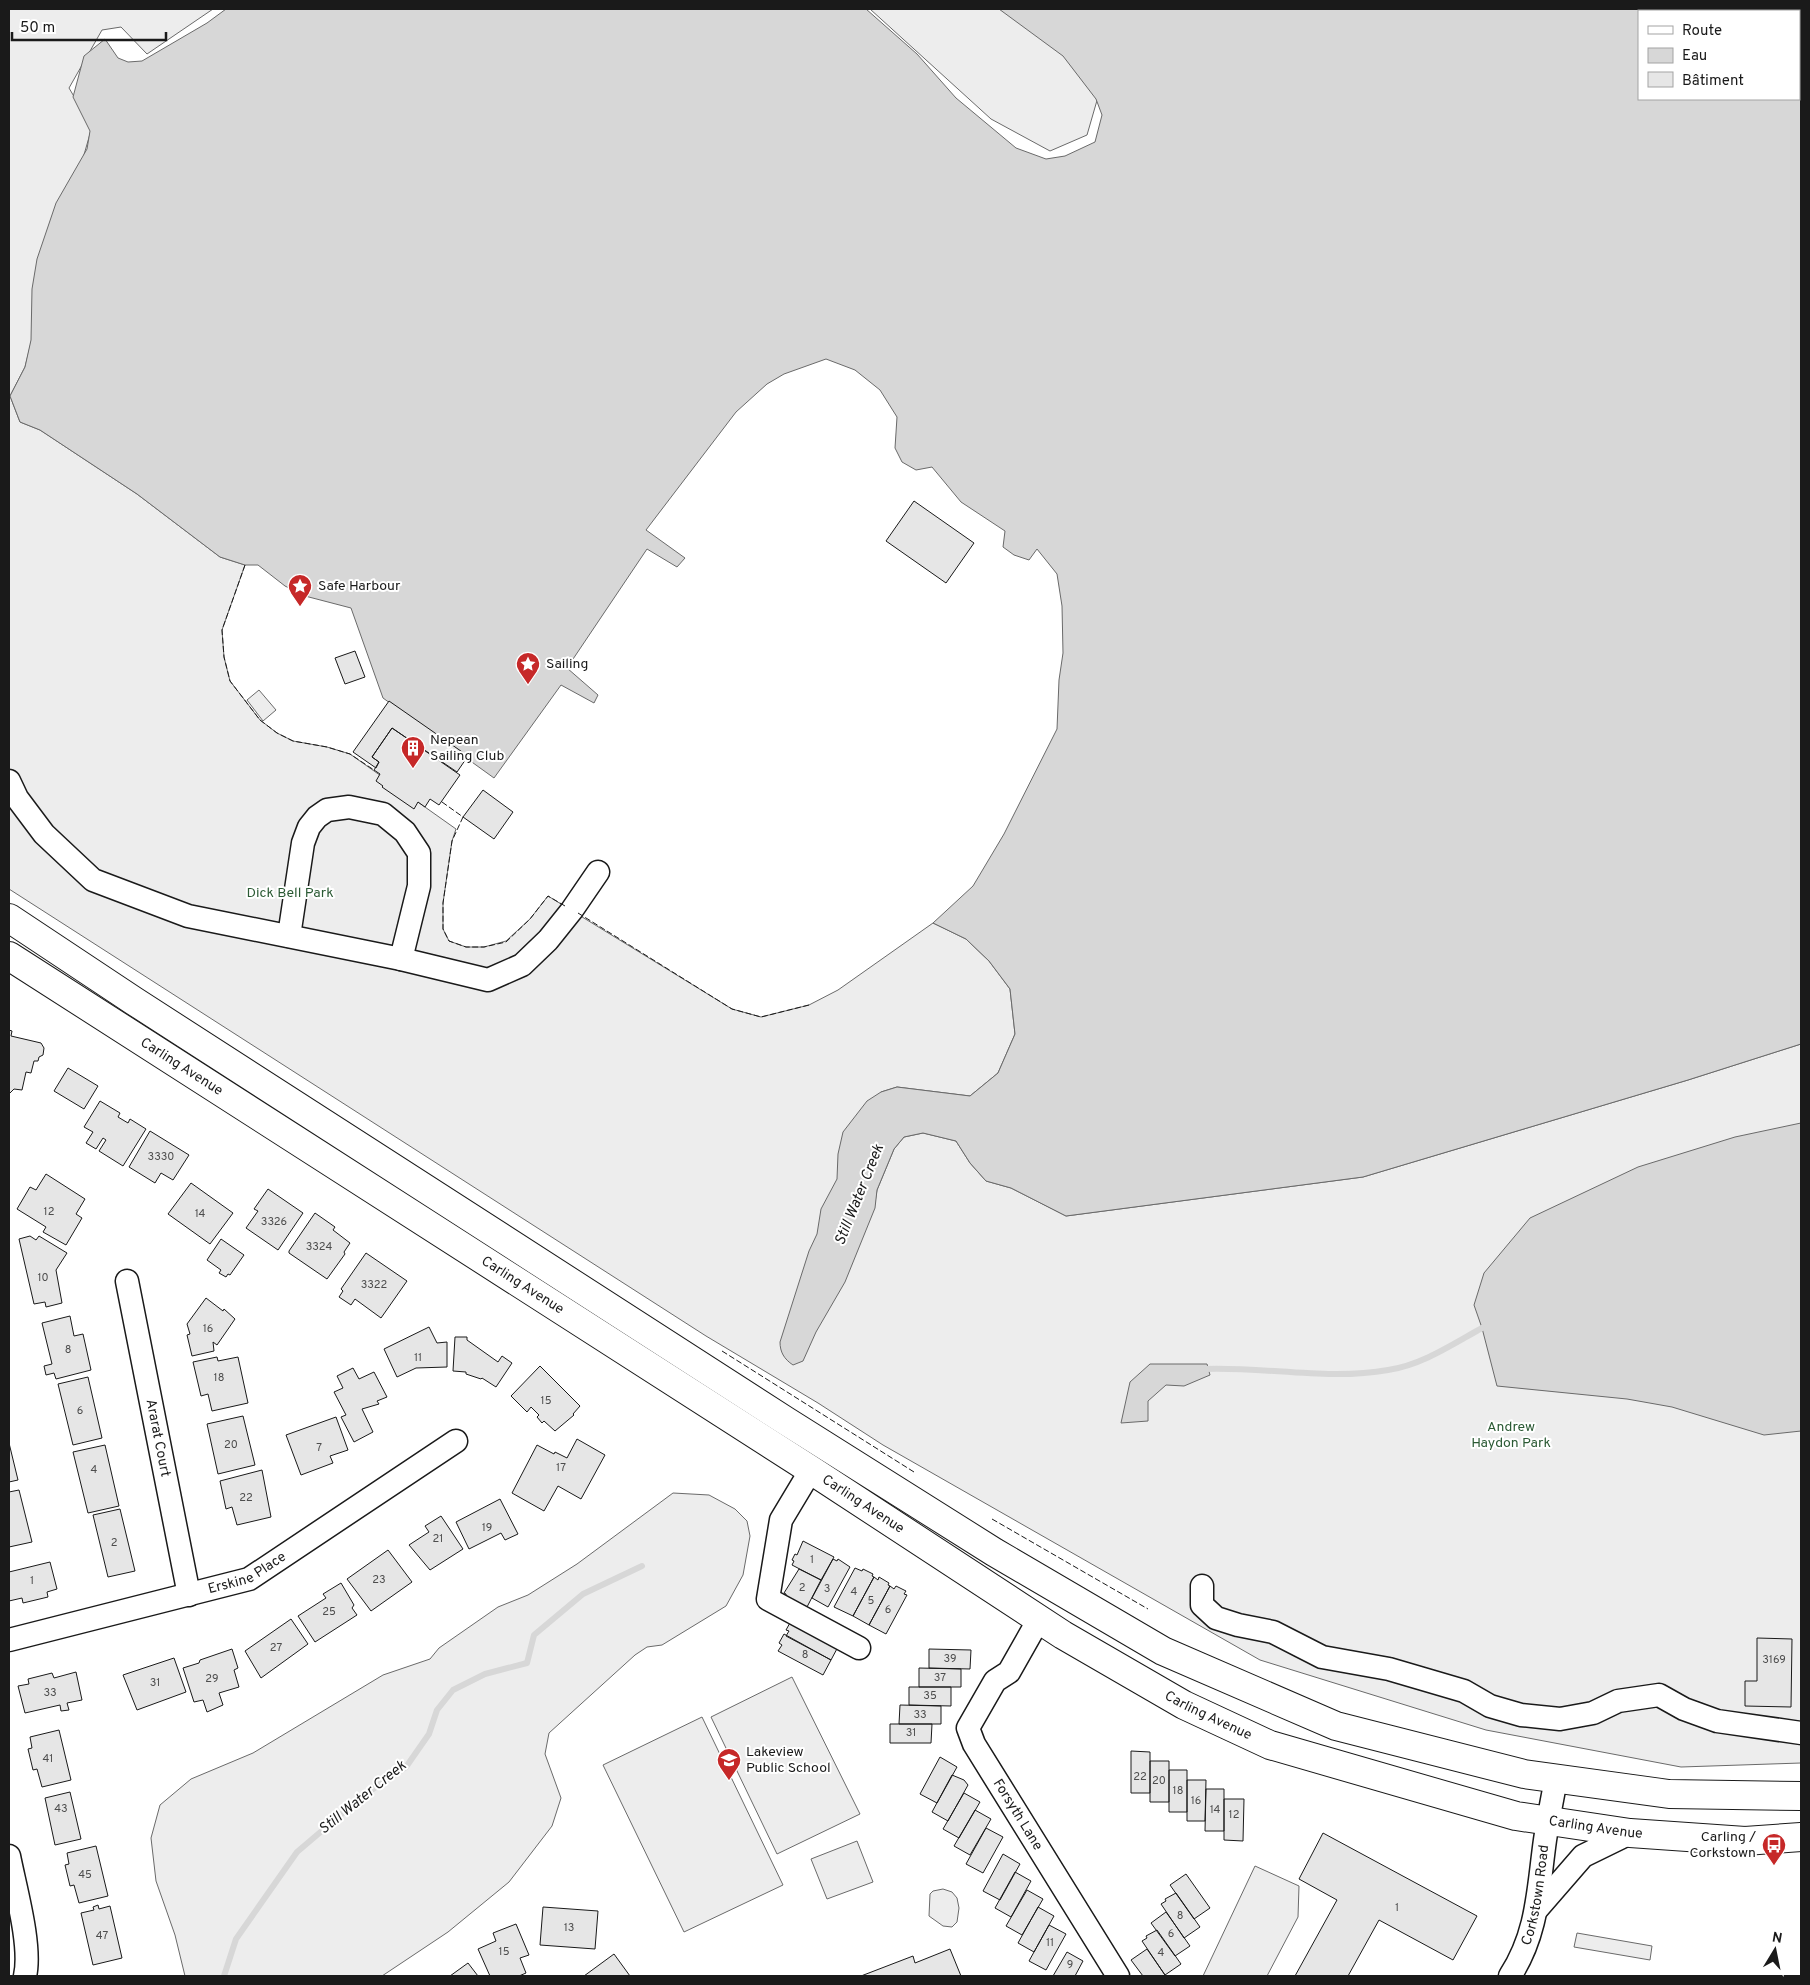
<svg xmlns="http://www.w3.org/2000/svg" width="1810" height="1985" font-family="Overpass,sans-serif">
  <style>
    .built { fill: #ededed; stroke: #6a6a6a }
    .water { fill: #d7d7d7; stroke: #6a6a6a; fill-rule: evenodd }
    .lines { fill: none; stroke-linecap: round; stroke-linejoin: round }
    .stream { stroke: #d7d7d7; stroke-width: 6 }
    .building { fill: #e6e6e6; stroke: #1a1a1a }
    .minor-casing { stroke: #1a1a1a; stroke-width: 25 }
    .major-casing { stroke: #1a1a1a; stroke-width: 30 }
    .minor { stroke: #fff; stroke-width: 22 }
    .major { stroke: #fff; stroke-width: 28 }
    .fence { stroke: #1a1a1a; stroke-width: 1; stroke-dasharray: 6 2.5; stroke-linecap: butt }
    .labels { text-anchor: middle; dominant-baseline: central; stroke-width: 4; stroke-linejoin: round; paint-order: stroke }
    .number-label { font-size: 11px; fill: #4d4d4d }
    .poi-label { font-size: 14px; fill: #1a1a1a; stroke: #fff; text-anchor: start }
    .park-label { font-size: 14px; fill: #2b5a34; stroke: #fff }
    .street-label { font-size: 14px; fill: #1a1a1a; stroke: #fff }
    .water-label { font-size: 15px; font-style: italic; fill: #1a1a1a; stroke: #fff }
  </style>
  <rect width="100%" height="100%" fill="#fff"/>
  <path class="built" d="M9 9H213L147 54 121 27 102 30 69 88 92 127 40 307 25 367 10 396 20 422 40 430 137 494 220 557 245 565 222 630 224 657 230 681 260 720 277 733 293 741 327 747 350 754 456 829 452 841 443 903V929L449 941 466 947H484L506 941 530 919 548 896 732 1009 761 1017 809 1005 838 990 933 923 966 939 989 961 1010 989 1015 1034 998 1073 970 1096 897 1087 881 1092 874 1208 877 1190 894 1149 904 1137 923 1133 956 1141 970 1163 986 1181 1011 1188 1066 1216 1363 1177 1688 1080 1801 1044V1763L1681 1767 1486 1730 1260 1660 883 1445 818 1403 706 1336 9 889Z
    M870 9H1022L1100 90 1087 135 1050 151 991 119Z
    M259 690 276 710 263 721 247 700Z
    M673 1493 709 1495 735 1509 747 1521 750 1536 743 1575 726 1606 662 1645 647 1647 635 1655 549 1733 545 1754 561 1798 552 1826 509 1882 448 1932 382 1976H185L175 1935 156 1881 151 1838 160 1805 191 1779 253 1753 383 1675 430 1659 439 1648 498 1607 528 1595 577 1564Z
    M792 1677 860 1814 777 1854 711 1717Z
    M702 1717 783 1885 684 1932 603 1765Z
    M857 1841 873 1882 827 1899 811 1859Z
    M1255 1866 1299 1886 1298 1917 1267 1976H1203Z
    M943 1889 952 1892 957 1898 959 1908 957 1922 952 1927 943 1926 929 1916 930 1894 933 1891Z
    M1577 1933 1652 1946 1650 1960 1574 1947Z"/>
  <path class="water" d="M226 9H866L917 54 956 98 1016 148 1046 159 1065 156 1095 142 1102 115 1096 99 1063 56 999 9H1801V1044L1688 1080 1363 1177 1066 1216 1011 1188 986 1181 970 1163 956 1141 923 1133 904 1137 894 1149 877 1190 875 1208 845 1282 816 1332 803 1361 793 1365C784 1359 780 1352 780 1342L809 1251 817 1234 821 1209 837 1179 838 1154 843 1132 867 1101 881 1092 897 1087 970 1096 998 1073 1015 1034 1010 989 989 961 966 939 933 923 973 886 1004 834 1057 729 1059 680 1063 653 1062 606 1057 574 1037 549 1029 560 1014 555 1003 547 1005 531 961 502 932 467 916 470 902 462 895 448 897 417 880 390 855 370 826 359 784 374 767 384 736 412 646 530 685 558 677 567 647 549 567 668 598 695 594 703 561 685 494 778 383 698 351 608 305 596 285 586 258 565H245L220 557 137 494 40 430 20 422 10 396 25 367 31 340 32 289 37 259 56 203 87 149 90 131 73 97 84 56 105 39 118 58 128 62 142 61 207 23ZM1639 11H1799V99H1639Z
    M1801 1123V1431L1764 1435 1672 1407 1627 1399 1497 1386 1482 1328 1474 1305 1484 1273 1530 1218 1638 1167 1735 1137Z
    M1150 1364H1207L1210 1375 1184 1386 1166 1385 1148 1401V1421L1121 1423 1130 1382Z"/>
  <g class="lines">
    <path class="stream" d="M1202 1369C1264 1366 1327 1381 1388 1370 1422 1365 1453 1344 1482 1328
      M224 1976 236 1939 297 1852 364 1795 406 1767 429 1734 437 1710 453 1690 485 1674 527 1663 534 1635 583 1594 642 1566"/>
  </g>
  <path class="building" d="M914 501 974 543 946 583 886 541Z
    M355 651 365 677 345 684 335 658Z
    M389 701 468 756 457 772 392 728 372 757 379 762 376 768 353 752Z
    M392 728 460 775 439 805 430 799 425 807 418 802 414 809 382 787 383 786 376 781 380 774 374 770 379 762 372 757Z
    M483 790 513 812 494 839 463 817Z
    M9 1030 12 1031 11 1036 41 1043 44 1048 43 1055 39 1057 38 1061H34L31 1073 26 1072 22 1090 14 1089 9 1094Z
    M68 1068 98 1086 84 1109 54 1091Z
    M100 1101 120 1113 118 1117 128 1123 130 1119 146 1129 123 1166 99 1151 106 1140 103 1138 96 1149 86 1143 93 1132 84 1127Z
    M150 1131 189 1155 173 1180 161 1173 155 1183 129 1167Z
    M46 1174 85 1199 76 1214 82 1218 66 1245 43 1232 46 1227 17 1209 30 1187 36 1190Z
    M191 1183 233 1213 210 1244 168 1214Z
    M268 1189 303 1213 278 1250 246 1228 258 1211 254 1209Z
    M315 1213 335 1227 333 1230 350 1243 344 1252 345 1254 327 1279 289 1253V1251Z
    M30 1236 36 1240 39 1236 67 1253 56 1270 62 1303 46 1307 45 1302 34 1304 19 1239Z
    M221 1239 244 1255 230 1275 228 1274 226 1277 219 1273 221 1270 207 1260Z
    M366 1253 407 1281 381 1318 355 1299 351 1305 339 1297 343 1291 341 1289Z
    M206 1298 223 1311 224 1309 235 1319 217 1345 213 1342 214 1351 192 1356 187 1335 190 1334 187 1324Z
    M70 1316 74 1336 83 1334 91 1370 56 1379 54 1373 46 1375 44 1366 52 1364 42 1323Z
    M429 1327 437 1343 447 1342V1367L416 1368 397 1377 384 1349Z
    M455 1337H467V1340L498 1362 502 1356 512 1363 496 1387 482 1378 481 1379 466 1374V1372L453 1371Z
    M217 1357 218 1361 238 1357 248 1403 212 1411 208 1394 201 1396 193 1362Z
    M540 1366 580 1406 573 1414 574 1415 555 1431 544 1421 542 1423 537 1417 539 1415 531 1407 527 1412 511 1396Z
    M353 1368 359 1379 374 1372 387 1397 377 1401 379 1404 362 1409 373 1432 354 1442 341 1417 346 1415 334 1392 343 1388 337 1376Z
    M88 1377 102 1438 73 1445 58 1384Z
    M243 1416 255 1465 218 1474 207 1424Z
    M336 1417 348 1450 330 1456 333 1463 301 1475 286 1435Z
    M577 1439 605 1455 581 1499 558 1486 544 1511 512 1493 537 1445 554 1454 555 1452 567 1458Z
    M9 1443 18 1480 9 1482Z
    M105 1445 119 1506 88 1513 73 1452Z
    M262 1470 271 1517 237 1525 232 1507 226 1509 220 1481Z
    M19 1490 32 1542 9 1547V1492Z
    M500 1499 518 1534 505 1540 501 1533 469 1549 456 1522Z
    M120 1509 135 1571 108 1577 93 1515Z
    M441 1516 463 1549 430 1570 409 1545 429 1532 425 1526Z
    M803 1541 834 1557 821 1580 792 1565 794 1561 792 1560 795 1554 797 1555Z
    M388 1550 412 1582 371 1611 347 1579Z
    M833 1559 837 1561 838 1559 850 1567 828 1607 812 1598Z
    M50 1562 57 1589 47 1592 48 1597 23 1603 22 1598 9 1601V1572Z
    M855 1568 862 1571 863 1569 873 1574 872 1576 874 1577 853 1616 834 1607Z
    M799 1569 821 1580 807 1607 786 1596V1594L784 1593Z
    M874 1577 878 1580 879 1577 889 1583 888 1585 890 1586 869 1625 853 1616Z
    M341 1583 354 1605 352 1608 357 1615 315 1642 298 1616 326 1598 323 1594Z
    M890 1586 894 1589 896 1586 906 1591 904 1594 907 1595 886 1634 869 1625Z
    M291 1619 308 1644 261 1678 245 1651Z
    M791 1621 839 1645 831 1660 786 1636 789 1631 786 1630Z
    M784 1634 831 1660 823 1675 778 1651 782 1645 779 1643Z
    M1757 1638 1792 1639 1791 1707 1745 1706V1681H1757Z
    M232 1649 238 1668 234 1670 239 1687 219 1693 223 1705 207 1712 203 1700 194 1702 183 1668 199 1663 200 1660Z
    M929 1649 971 1650 970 1669 929 1668Z
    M174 1658 186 1692 137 1710 123 1675Z
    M919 1668 961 1669V1687H919Z
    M76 1672 82 1700 67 1703 69 1710 61 1711 60 1705 25 1713 18 1686 29 1684 28 1679 52 1673 54 1678Z
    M909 1687H951V1706L909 1705Z
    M900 1705 941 1706V1724H899Z
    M890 1724H932L931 1743H890Z
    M59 1730 71 1780 42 1787 37 1769 33 1770 28 1749 32 1748 30 1737Z
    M1131 1751 1150 1752V1793H1131Z
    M940 1757 957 1767 937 1803 920 1794Z
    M1150 1761H1169V1802H1150Z
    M1169 1770H1187V1812H1169Z
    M952 1775 964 1780 968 1785 948 1821 932 1812Z
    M1187 1780H1206L1205 1821H1187Z
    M1206 1789H1224V1831H1205Z
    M70 1792 81 1839 55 1845 45 1798Z
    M964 1793 980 1802 959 1838 943 1829Z
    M1224 1799H1244L1243 1841 1224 1840Z
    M975 1810 991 1819 970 1855 954 1846Z
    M986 1828 1003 1837 983 1873 966 1864Z
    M1323 1833 1477 1916 1453 1960 1379 1920 1348 1976H1295L1337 1900 1299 1879Z
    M96 1846 108 1896 79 1903 74 1885 70 1886 65 1865 69 1864 67 1853Z
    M1003 1854 1020 1864 1000 1900 983 1891Z
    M1015 1872 1031 1881 1011 1917 995 1908Z
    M1186 1874 1210 1908 1194 1919 1170 1885Z
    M1027 1890 1043 1899 1022 1935 1006 1926Z
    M1176 1893 1200 1927 1184 1938 1161 1904 1166 1901 1165 1899Z
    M98 1905 99 1909 110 1906 122 1958 93 1965 81 1913 94 1910 93 1907Z
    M543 1907 598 1911 595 1949 540 1945Z
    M1038 1907 1054 1916 1034 1952 1018 1943Z
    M1166 1912 1190 1946 1175 1956 1151 1923Z
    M516 1924 529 1955 520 1958 526 1973 519 1976H490L478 1949 496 1941 493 1933Z
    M1049 1925 1066 1934 1046 1970 1029 1961Z
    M1157 1930 1181 1964 1165 1975 1142 1941 1147 1938 1146 1936Z
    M950 1949 961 1976H861L913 1956 915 1963Z
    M1147 1949 1165 1975 1166 1976H1143L1131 1960Z
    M1067 1952 1083 1961 1075 1976H1053Z
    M614 1954 630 1976H584Z
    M468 1963 478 1976H450Z"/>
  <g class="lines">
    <g class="minor-casing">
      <g id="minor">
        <path d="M9 781 17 798 44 834 93 880 188 916 401 959 488 980 522 965 548 940 572 910 598 872"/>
        <path d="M289 936 303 843 309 827 317 817 327 810 349 807 383 814 405 832 419 853V886L401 959"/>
        <path id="s1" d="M127 1281 189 1595"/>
        <path d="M811 1470 781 1520 768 1599 859 1648"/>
        <path d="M1202 1586V1605L1216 1618 1238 1625 1273 1632 1322 1657 1389 1669 1464 1691 1490 1706 1521 1715 1560 1719 1593 1713 1618 1701 1659 1695 1684 1709 1717 1721 1801 1733"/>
        <path id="s2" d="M1039 1619 1009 1672 995 1681 968 1728 974 1744 1118 1976"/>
        <path id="s3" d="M9 1640 249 1579 456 1441"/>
        <path d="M9 1856C15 1887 32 1946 25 1976"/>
        <path d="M1537 1909 1583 1856 1630 1833"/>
        <path id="s4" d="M1510 1976C1538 1933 1538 1890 1545 1840 1548 1820 1552 1800 1556 1779"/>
      </g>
    </g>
    <g class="major-casing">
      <g id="major">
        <path d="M9 918 134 1001 786 1421 994 1552 1163 1651 1336 1726 1524 1774 1669 1794 1801 1796"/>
        <path id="s5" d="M9 956 811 1470 1063 1635 1184 1705 1270 1745 1516 1816 1630 1833 1745 1841 1801 1837"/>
      </g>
    </g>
    <use href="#minor" class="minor"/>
    <use href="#major" class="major"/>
    <path class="fence" d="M245 565 222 630 224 657 230 681 260 720 277 733 293 741 327 747 350 754 374 770
      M442 802 463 817 452 841 443 903V929L449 941 466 947H484L506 942 530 919 548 896 565 906
      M578 913 732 1009 761 1017 809 1005
      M722 1351 914 1472
      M992 1519 1148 1609"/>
  </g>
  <defs>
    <g id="sight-pin" transform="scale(1.25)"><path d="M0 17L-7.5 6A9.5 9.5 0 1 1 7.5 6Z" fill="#c62828" stroke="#fff"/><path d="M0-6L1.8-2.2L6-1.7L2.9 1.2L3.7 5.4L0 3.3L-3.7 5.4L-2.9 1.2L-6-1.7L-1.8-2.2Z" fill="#fff"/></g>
    <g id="building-pin" transform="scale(1.25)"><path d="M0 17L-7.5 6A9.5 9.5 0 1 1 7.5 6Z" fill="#c62828" stroke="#fff"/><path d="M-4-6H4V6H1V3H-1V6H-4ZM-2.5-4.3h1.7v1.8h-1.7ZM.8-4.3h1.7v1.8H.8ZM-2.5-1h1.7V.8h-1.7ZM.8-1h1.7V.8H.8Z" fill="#fff"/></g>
    <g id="school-pin" transform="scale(1.25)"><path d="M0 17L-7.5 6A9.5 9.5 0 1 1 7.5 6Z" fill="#c62828" stroke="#fff"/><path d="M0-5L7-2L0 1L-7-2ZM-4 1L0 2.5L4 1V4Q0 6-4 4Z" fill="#fff"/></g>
    <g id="bus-pin" transform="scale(1.25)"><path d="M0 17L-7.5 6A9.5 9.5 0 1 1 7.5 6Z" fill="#c62828" stroke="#fff"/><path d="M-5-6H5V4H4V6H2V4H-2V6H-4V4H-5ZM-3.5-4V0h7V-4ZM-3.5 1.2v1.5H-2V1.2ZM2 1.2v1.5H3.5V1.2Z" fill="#fff"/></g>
  </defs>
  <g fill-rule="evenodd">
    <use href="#sight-pin" x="300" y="586"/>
    <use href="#sight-pin" x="528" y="664"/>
    <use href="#building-pin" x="413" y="748"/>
    <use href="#school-pin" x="729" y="1760"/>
    <use href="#bus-pin" x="1774" y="1845"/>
  </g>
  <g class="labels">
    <g class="number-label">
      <text x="161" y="1157">3330</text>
      <text x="49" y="1212">12</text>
      <text x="200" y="1214">14</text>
      <text x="274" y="1222">3326</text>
      <text x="319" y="1247">3324</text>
      <text x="43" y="1278">10</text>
      <text x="374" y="1285">3322</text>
      <text x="208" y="1329">16</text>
      <text x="68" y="1350">8</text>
      <text x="418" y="1358">11</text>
      <text x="219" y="1378">18</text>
      <text x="546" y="1401">15</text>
      <text x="80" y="1411">6</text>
      <text x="231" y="1445">20</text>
      <text x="319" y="1448">7</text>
      <text x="561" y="1468">17</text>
      <text x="94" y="1470">4</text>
      <text x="246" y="1498">22</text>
      <text x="487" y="1528">19</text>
      <text x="438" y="1539">21</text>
      <text x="114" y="1543">2</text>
      <text x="812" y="1560">1</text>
      <text x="379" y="1580">23</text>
      <text x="32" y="1581">1</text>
      <text x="802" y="1588">2</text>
      <text x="827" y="1589">3</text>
      <text x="854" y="1592">4</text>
      <text x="871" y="1601">5</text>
      <text x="888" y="1610">6</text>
      <text x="329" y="1612">25</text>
      <text x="276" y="1648">27</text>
      <text x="805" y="1655">8</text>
      <text x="950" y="1659">39</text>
      <text x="1774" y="1660">3169</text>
      <text x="940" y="1678">37</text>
      <text x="212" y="1679">29</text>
      <text x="155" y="1683">31</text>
      <text x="50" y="1693">33</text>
      <text x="930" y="1696">35</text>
      <text x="920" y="1715">33</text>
      <text x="911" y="1733">31</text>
      <text x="48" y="1759">41</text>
      <text x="1140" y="1777">22</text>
      <text x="1159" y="1781">20</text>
      <text x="1178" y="1791">18</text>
      <text x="1196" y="1801">16</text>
      <text x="61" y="1809">43</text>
      <text x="1215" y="1810">14</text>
      <text x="1234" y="1815">12</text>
      <text x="85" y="1875">45</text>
      <text x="1397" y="1908">1</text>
      <text x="1180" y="1916">8</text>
      <text x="569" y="1928">13</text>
      <text x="1171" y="1934">6</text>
      <text x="102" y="1936">47</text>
      <text x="1050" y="1943">11</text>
      <text x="504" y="1952">15</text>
      <text x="1161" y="1953">4</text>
      <text x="1070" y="1965">9</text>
    </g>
    <g class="poi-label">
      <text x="318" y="586">Safe Harbour</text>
      <text x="546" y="664">Sailing</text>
      <text x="430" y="740">Nepean<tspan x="430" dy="16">Sailing Club</tspan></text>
      <text x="746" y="1752">Lakeview<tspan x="746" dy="16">Public School</tspan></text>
      <text x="1756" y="1837" text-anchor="end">Carling /<tspan x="1756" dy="16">Corkstown</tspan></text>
    </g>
    <g class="park-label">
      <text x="290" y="893">Dick Bell Park</text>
      <text x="1511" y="1427">Andrew<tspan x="1511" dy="16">Haydon Park</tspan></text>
    </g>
    <g class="street-label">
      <text stroke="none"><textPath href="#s5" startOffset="205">Carling Avenue</textPath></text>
      <text stroke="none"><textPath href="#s5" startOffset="610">Carling Avenue</textPath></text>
      <text stroke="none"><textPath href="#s1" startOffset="160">Ararat Court</textPath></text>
      <text stroke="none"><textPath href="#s5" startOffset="1015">Carling Avenue</textPath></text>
      <text stroke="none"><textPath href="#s3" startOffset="248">Erskine Place</textPath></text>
      <text stroke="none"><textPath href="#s5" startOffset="1420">Carling Avenue</textPath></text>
      <text stroke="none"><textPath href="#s2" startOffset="232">Forsyth Lane</textPath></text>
      <text stroke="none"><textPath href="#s5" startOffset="1825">Carling Avenue</textPath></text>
      <text stroke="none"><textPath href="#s4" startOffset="86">Corkstown Road</textPath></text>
    </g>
    <g class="water-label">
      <text transform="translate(860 1195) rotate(-68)">Still Water Creek</text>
      <text transform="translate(363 1798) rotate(-39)">Still Water Creek</text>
    </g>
  </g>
  <rect width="1810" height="1985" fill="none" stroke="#1a1a1a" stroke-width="20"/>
  <rect x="1638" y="10" width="162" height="90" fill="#ffffff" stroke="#a3a3a3"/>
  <rect x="1648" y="26" width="25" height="8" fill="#ffffff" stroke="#a3a3a3"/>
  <text x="1682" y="35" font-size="15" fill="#1a1a1a">Route</text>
  <rect x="1648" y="48" width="25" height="15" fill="#d7d7d7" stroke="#a3a3a3"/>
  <text x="1682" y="60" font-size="15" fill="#1a1a1a">Eau</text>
  <rect x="1648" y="72" width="25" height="15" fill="#e6e6e6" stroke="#a3a3a3"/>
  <text x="1682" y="85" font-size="15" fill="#1a1a1a">Bâtiment</text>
  <g transform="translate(1775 1950) rotate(10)" stroke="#ffffff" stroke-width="4" paint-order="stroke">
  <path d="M0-4L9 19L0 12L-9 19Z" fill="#1a1a1a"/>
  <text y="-8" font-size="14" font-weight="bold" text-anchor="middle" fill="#1a1a1a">N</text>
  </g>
  <path d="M12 32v8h154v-8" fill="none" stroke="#1a1a1a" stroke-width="2.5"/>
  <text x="20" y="32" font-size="15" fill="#1a1a1a" stroke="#ffffff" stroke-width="4" paint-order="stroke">50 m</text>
</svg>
